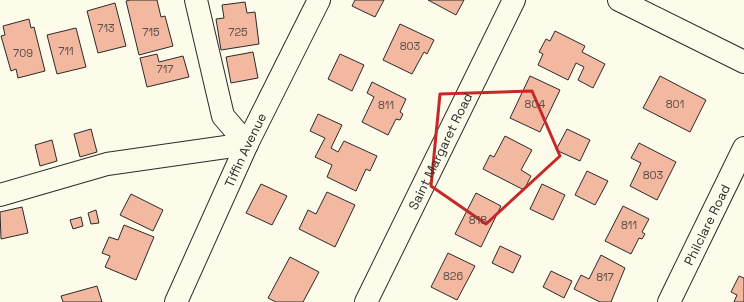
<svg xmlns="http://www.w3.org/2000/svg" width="744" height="302" font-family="'Space Grotesk',sans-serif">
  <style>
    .building { fill: #f2b8a0; stroke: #2b2b2b }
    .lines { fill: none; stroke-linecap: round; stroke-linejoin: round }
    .minor-casing { stroke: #2b2b2b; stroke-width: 24 }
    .minor { stroke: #fdfbea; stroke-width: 22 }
    .marked { fill: none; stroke: #c62828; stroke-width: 3; stroke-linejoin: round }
    .labels { text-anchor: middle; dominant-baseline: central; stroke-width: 3; stroke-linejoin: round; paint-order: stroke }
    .number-label { font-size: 11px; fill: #5d4e48 }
    .street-label { font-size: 13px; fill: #2b2b2b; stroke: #fdfbea }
  </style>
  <rect width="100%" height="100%" fill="#fdfbea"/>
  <path class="building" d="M130 0H157L161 17 165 16 173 46 139 55 126 1Z
    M355 0H384L375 17 352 6Z
    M428 0H464L456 15Z
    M245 2 247 13 255 12 259 44 221 50 216 19 224 18 222 5Z
    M115 3 126 46 98 53 87 11Z
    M29 19 31 28 34 27 45 71 18 78 16 69 11 71 1 36 5 35 3 26Z
    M400 24 434 40 427 54 424 52 412 74 383 60Z
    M76 28 86 67 57 74 47 35Z
    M555 31 585 46 582 52 605 64 593 88 578 80 584 67 576 63 568 80 538 65 543 54 539 52 546 39 550 41Z
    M253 52 258 78 231 83 226 57Z
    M157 54 159 62 183 56 189 77 147 87 140 58Z
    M340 54 364 65 352 91 328 79Z
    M530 76 560 90 540 132 510 118Z
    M660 76 706 100 690 132 643 108Z
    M372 82 406 99 400 112 403 114 400 120 396 119 388 135 362 122 374 97 367 93Z
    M318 114 342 125 331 148 338 152 344 141 377 156 370 171 366 169 356 191 327 177 332 165 315 157 325 138 310 131Z
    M91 129 97 152 80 157 74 134Z
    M567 129 590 140 580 161 556 150Z
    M505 136 532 150 521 170 531 176 524 190 483 169 490 155 494 157Z
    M52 140 57 161 40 166 35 145Z
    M639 143 676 162 657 200 630 186 641 163 631 158Z
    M587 171 608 181 595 205 575 195Z
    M261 184 287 196 272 225 246 213Z
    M542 184 565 195 553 220 530 209Z
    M327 192 355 205 335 247 299 229 308 210 316 214Z
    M476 193 501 206 481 247 455 234Z
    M131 194 163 210 153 231 120 215Z
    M623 206 649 219 642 232 645 234 642 239 639 238 631 254 605 241Z
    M22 207 28 233 1 239 0 212Z
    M96 210 99 223 91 224 88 213Z
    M81 217 83 226 73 229 70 220Z
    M124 225 154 237 136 280 105 267 110 256 102 253 109 237 118 240Z
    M500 246 521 256 513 273 492 263Z
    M448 253 475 266 457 300 431 287Z
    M601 255 625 268 611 302H600L574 289 581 275 589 279Z
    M290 257 319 272 303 302H276L268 298Z
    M551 271 572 281 564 298 543 287Z
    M739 276 744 278V302H734L737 295 731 292Z
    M97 286 102 302H63L61 296Z"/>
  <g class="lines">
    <g class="minor-casing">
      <g id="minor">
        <path d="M196 0 223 116 247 144"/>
        <path d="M619 0 744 62"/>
        <path d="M0 195 107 164 247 144"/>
        <path id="s1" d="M176 302 247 144 319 0"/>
        <path id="s2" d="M366 302 514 0"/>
        <path id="s3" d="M669 302 744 148"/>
      </g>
    </g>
    <use href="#minor" class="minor"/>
  </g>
  <path class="marked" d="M532 91 560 156 486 224 431 186 440 94Z"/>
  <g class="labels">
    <g class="number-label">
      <text x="106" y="28">713</text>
      <text x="151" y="32">715</text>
      <text x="238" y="32">725</text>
      <text x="410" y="46">803</text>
      <text x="66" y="51">711</text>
      <text x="23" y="53">709</text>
      <text x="165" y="69">717</text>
      <text x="535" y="104">804</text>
      <text x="675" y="104">801</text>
      <text x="386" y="105">811</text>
      <text x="653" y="175">803</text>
      <text x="478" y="220">818</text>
      <text x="629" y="225">811</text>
      <text x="453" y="276">826</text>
      <text x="605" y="277">817</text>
    </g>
    <g class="street-label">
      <text stroke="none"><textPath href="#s1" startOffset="167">Tiffin Avenue</textPath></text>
      <text stroke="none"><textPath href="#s2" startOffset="168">Saint Margaret Road</textPath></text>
      <text stroke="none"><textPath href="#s3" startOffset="86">Philclare Road</textPath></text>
    </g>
  </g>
</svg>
